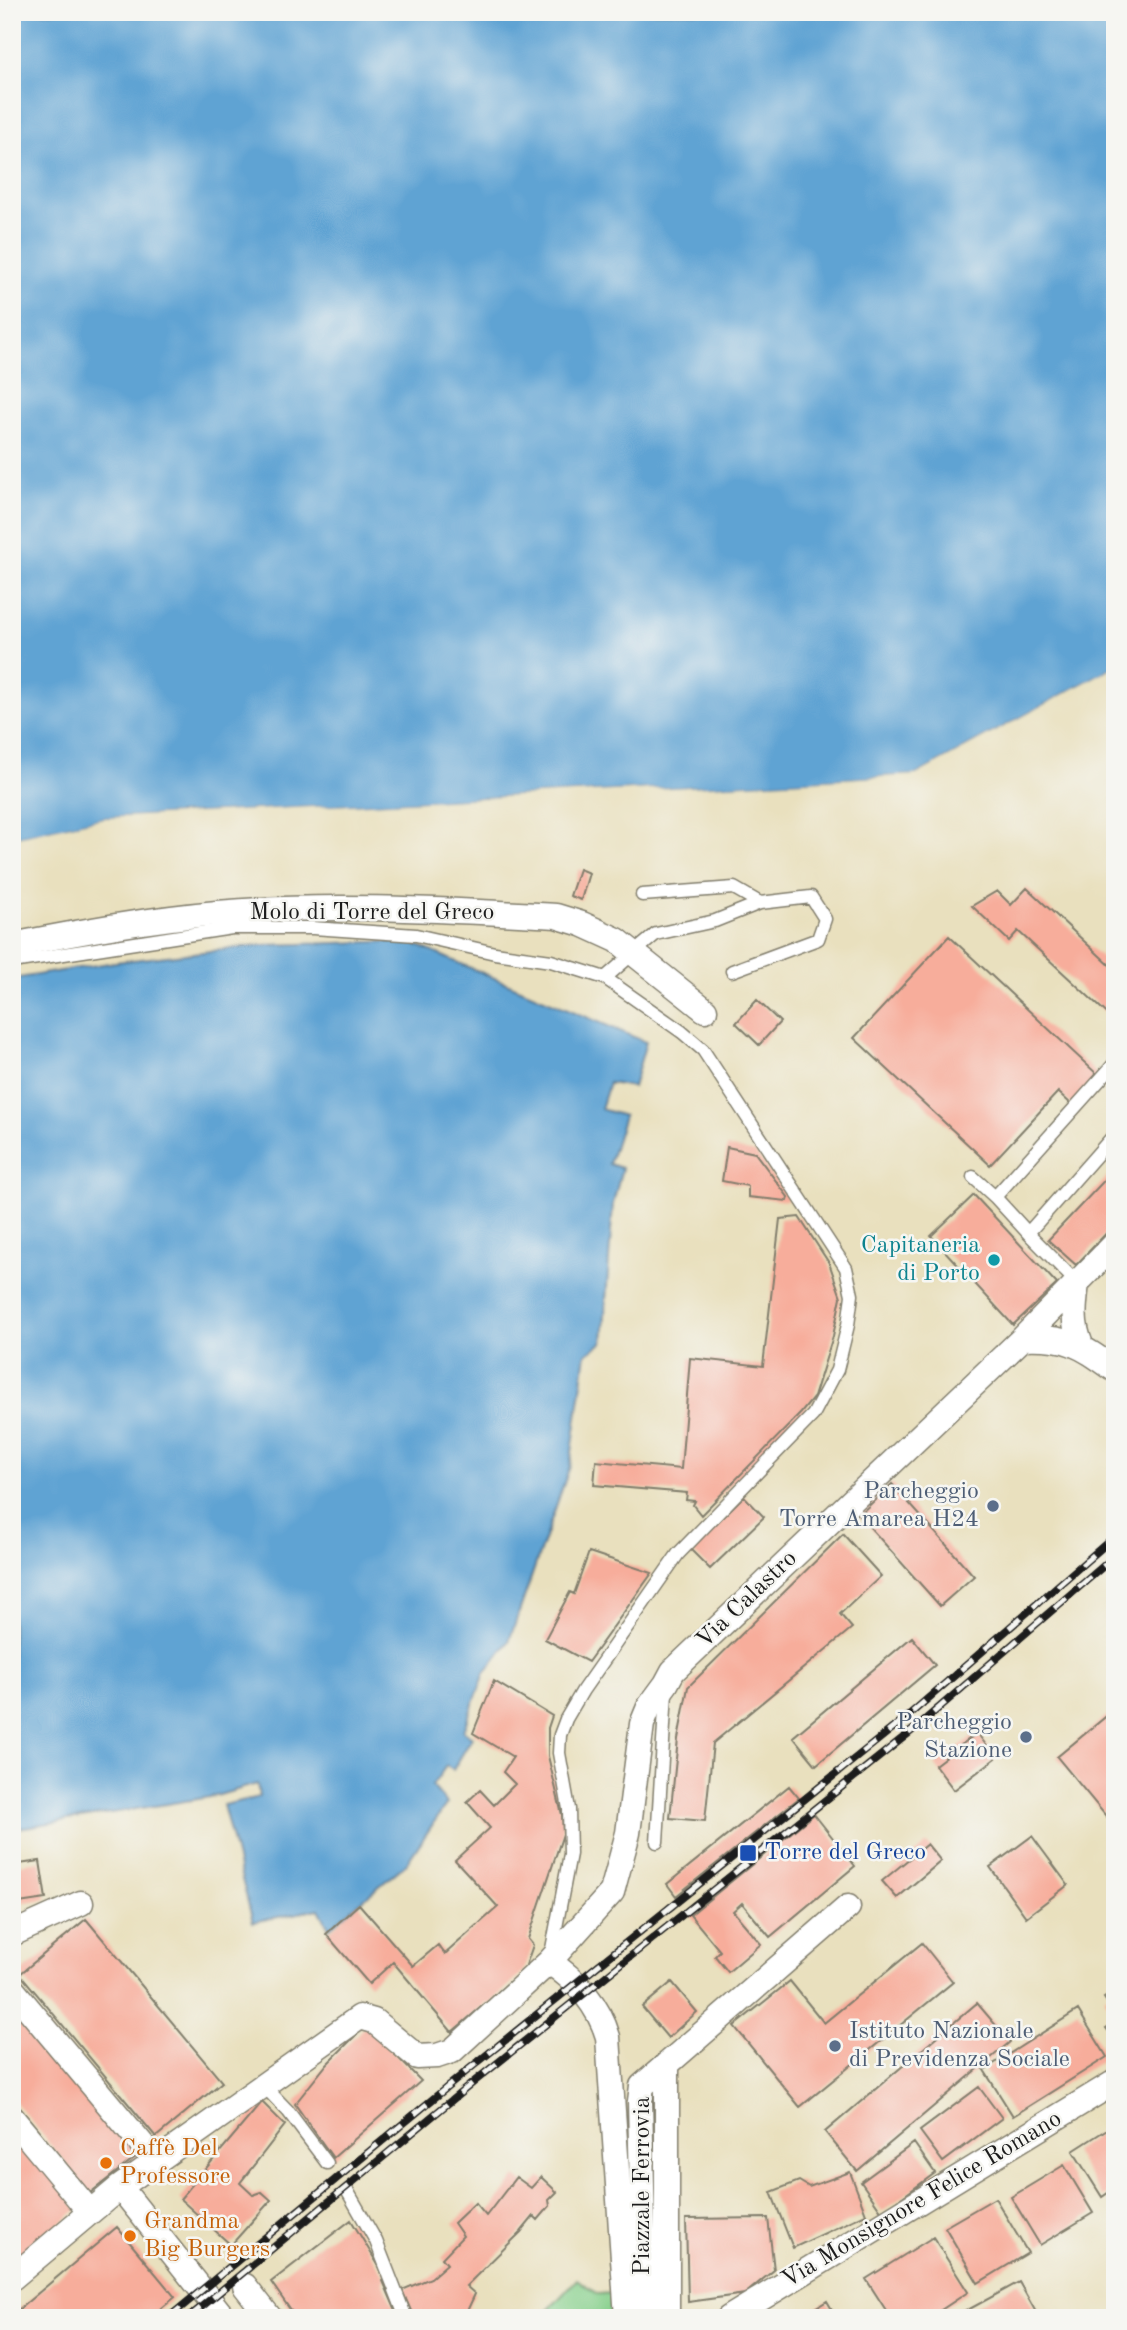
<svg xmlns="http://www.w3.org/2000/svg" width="1127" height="2330" font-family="'Old Standard TT',serif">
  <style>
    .green { fill: #87d08c; stroke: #527654; stroke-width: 2 }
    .water { fill: #5ea3d3; stroke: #3d6078; stroke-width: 2 }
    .pier { fill: #e9e0be }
    .building { fill: #f7ad9b }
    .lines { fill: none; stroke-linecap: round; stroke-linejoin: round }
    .lane-casing { stroke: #827e6d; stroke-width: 15 }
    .street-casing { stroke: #827e6d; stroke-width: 27 }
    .lane { stroke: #fff; stroke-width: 12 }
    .street { stroke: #fff; stroke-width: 24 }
    .rail-casing { stroke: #1c1c1c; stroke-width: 8 }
    .rail { stroke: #f6f6f2; stroke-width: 5; stroke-dasharray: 16; stroke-linecap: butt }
    .culture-dot { fill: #0f9aa8; stroke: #f6f6f2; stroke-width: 2.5 }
    .service-dot { fill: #5c6f8a; stroke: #f6f6f2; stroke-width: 2.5 }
    .transit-dot { fill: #1a4fb4; stroke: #f6f6f2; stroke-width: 2.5 }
    .food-dot { fill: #e8710a; stroke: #f6f6f2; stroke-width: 2.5 }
    .labels { text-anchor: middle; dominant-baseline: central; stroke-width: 5; stroke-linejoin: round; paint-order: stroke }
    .street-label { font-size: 24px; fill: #1c1c1c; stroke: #f6f6f2 }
    .culture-label { font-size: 24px; fill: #0d838f; stroke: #f6f6f2; text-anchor: end }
    .service-label { font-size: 24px; fill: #4e5e75; stroke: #f6f6f2; text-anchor: end }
    .transit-label { font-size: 24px; fill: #164399; stroke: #f6f6f2; text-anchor: start }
    .food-label { font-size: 24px; fill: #c56008; stroke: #f6f6f2; text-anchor: start }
  </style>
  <rect width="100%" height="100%" fill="#f6f6f2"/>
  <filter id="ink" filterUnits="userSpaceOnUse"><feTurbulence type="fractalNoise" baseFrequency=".0143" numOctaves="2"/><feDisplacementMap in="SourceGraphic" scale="14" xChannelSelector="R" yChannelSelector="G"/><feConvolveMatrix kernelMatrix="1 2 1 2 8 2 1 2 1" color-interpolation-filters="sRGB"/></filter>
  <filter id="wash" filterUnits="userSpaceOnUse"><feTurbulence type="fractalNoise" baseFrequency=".00686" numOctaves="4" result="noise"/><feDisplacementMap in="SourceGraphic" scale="28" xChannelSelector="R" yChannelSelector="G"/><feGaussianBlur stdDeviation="1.57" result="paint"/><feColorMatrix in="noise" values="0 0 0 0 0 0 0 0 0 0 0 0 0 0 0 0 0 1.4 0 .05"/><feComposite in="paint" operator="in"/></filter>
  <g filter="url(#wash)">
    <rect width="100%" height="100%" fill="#e9e0be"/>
    <path class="green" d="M577 2279 597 2294 614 2293 616 2318H541Z"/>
    <path class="water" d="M12 12H1115V666L916 775 103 818 12 838Z
      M407 941 646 1042 633 1087 609 1083 601 1109 624 1116 609 1164 622 1168 613 1204 603 1342 586 1354 570 1466 509 1641 485 1673 463 1731 472 1738 453 1770 446 1766 432 1786 447 1803 406 1864 329 1928 319 1909 253 1922 223 1805 259 1797 257 1784 216 1796 12 1829V979L115 962 263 945Z"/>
    <path class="pier" d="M1115 666V670L917 779 103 821 12 842V838L103 818 916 775Z"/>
    <g id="blocks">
      <path class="building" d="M579 869 589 873 581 900 570 896Z
        M1027 888 1115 970V1021L1018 931 1009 941 972 906 997 891 1011 905Z
        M949 936 1099 1076 1072 1105 1058 1092 990 1165 854 1038Z
        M757 1000 780 1022 759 1045 736 1023Z
        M727 1147 755 1153 788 1197 787 1201 748 1197V1186L722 1181Z
        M1115 1169V1224L1076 1265 1048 1240Z
        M974 1195 1057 1284 1013 1325 931 1236Z
        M799 1217 829 1263 841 1297 833 1336 814 1397 801 1413 701 1515 693 1505 695 1501 686 1500 687 1493 594 1485 596 1461 681 1469 690 1358 763 1366 780 1219Z
        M892 1484 974 1576 940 1606 859 1515Z
        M744 1496 764 1517 710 1569 690 1549Z
        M843 1534 881 1576 840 1614 852 1628 713 1743 705 1821 670 1818 678 1739 688 1687Z
        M589 1552 652 1573 588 1662 545 1639 570 1592 574 1594Z
        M912 1637 935 1665 816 1765 793 1737Z
        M494 1681 552 1716 548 1728V1756L562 1815 563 1834 528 1939 533 1945 524 1971 489 2005 487 2002 452 2032 393 1962 369 1984 326 1934 359 1904 413 1966 438 1945 445 1954 498 1907 455 1860 490 1828 467 1802 480 1790 494 1805 515 1784 503 1772 513 1757 473 1733Z
        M1115 1709V1827L1057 1757Z
        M977 1733 996 1758 954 1790 935 1765Z
        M789 1786 799 1798 676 1896 667 1884Z
        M814 1814 855 1866 770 1937 742 1903 733 1911 761 1944 728 1972 715 1956 720 1951 690 1915Z
        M1032 1836 1068 1885 1026 1917 990 1867Z
        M927 1844 941 1861 897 1898 882 1881Z
        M40 1861 46 1899 12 1904V1865Z
        M86 1919 222 2082 156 2137 20 1974Z
        M922 1943 953 1982 800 2107 734 2026 790 1981 824 2023Z
        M672 1982 697 2012 668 2038 642 2007Z
        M1115 1991V2014L1104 1998Z
        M12 2001 138 2155 90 2193 12 2098Z
        M977 2003 1010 2042 857 2171 825 2132Z
        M1078 2010 1107 2057 1013 2116 984 2070Z
        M1115 2022V2040L1106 2028Z
        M366 2025 421 2081 333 2158 295 2104 327 2064Z
        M979 2087 1002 2118 943 2162 920 2131Z
        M262 2102 285 2125 240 2183 253 2195 262 2192 271 2200 231 2245 180 2199Z
        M1115 2124V2188L1102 2197 1073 2151Z
        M12 2129 78 2209 18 2258 12 2251V2189L15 2187 12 2183Z
        M914 2143 935 2173 882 2212 861 2182Z
        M1064 2165 1093 2213 1040 2245 1011 2197Z
        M850 2172 866 2214 793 2248 771 2192 799 2181 809 2187Z
        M516 2177 531 2188 541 2177 557 2192 549 2200 550 2206 538 2220 534 2216 521 2232 466 2286 475 2294 468 2309 461 2318H414L402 2290 431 2278 447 2264 442 2258 463 2236 454 2223 475 2203 486 2216Z
        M995 2198 1028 2253 978 2283 945 2227Z
        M768 2218 774 2270 745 2294 688 2302 686 2219Z
        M351 2220 386 2278 383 2281 399 2318H296L271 2282Z
        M117 2227 175 2297 150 2318H12V2315Z
        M933 2237 968 2292 929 2318H891L866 2279Z
        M1019 2282 1037 2314 1030 2318H953Z
        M827 2301 837 2318H800Z"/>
    </g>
  </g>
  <g filter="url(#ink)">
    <use href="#blocks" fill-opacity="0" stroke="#827e6d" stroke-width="2"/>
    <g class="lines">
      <g class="lane-casing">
        <path id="lane" d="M642 895 734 888 760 903
          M637 950 656 934 715 921 760 903 811 897 825 919 818 939 732 971
          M12 962 232 928H313L416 935 495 953 551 961 605 978 682 1032 703 1050 846 1268 852 1295 848 1325 837 1370 813 1415 678 1554 583 1690 566 1719 560 1735 559 1753 569 1809 570 1854 551 1954
          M605 978 629 957
          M1115 1063 995 1197 1028 1233 1115 1134
          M973 1177 995 1197
          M1028 1233 1077 1283
          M657 1842 666 1692
          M263 2085 288 2111 327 2163
          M348 2192 376 2241 406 2318"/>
      </g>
      <g class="street-casing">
        <path id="street" d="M12 945C80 932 148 919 217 913 329 903 443 910 556 916L582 924 617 940 705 1010
          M1077 1283C1074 1307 1072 1323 1081 1345
          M1023 1338C1068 1336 1080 1345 1115 1370
          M12 1934 81 1903
          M549 1962C576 1979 599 2006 608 2037L627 2318
          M12 1989 156 2161
          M667 2064V2318
          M12 2118 90 2212
          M120 2187 224 2318
          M12 2278 120 2187 360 2017 374 2021 417 2057 437 2056 452 2051 549 1962 612 1892 628 1833 642 1724 649 1707 666 1684 673 1671 1023 1338 1115 1244
          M245 2286 270 2318
          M645 2318 640 2101 642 2086 848 1907
          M729 2318 1115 2082"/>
      </g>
      <use href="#lane" class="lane"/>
      <use href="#street" class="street"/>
      <g class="rail-casing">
        <path id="rail" d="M168 2318 468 2070 909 1715 1115 1536
          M188 2318 475 2081 919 1725 1115 1556"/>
      </g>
      <use href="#rail" class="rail"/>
    </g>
  </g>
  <circle class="culture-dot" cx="994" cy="1260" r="7"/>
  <g class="service-dot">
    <circle cx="993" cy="1506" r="7"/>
    <circle cx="1026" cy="1737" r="7"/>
    <circle cx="835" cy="2046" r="7"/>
  </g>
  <rect class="transit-dot" x="739" y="1844" width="18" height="18" rx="3.5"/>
  <g class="food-dot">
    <circle cx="106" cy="2163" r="7"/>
    <circle cx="130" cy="2236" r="7"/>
  </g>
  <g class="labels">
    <g class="street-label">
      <text x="372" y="913">Molo di Torre del Greco</text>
      <text transform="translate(747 1600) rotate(-44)">Via Calastro</text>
      <text transform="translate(643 2186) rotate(-90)">Piazzale Ferrovia</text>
      <text transform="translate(922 2200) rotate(-31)">Via Monsignore Felice Romano</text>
    </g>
    <g class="culture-label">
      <text x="980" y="1246">Capitaneria<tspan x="980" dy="28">di Porto</tspan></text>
    </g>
    <g class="service-label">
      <text x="979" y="1492">Parcheggio<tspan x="979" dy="28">Torre Amarea H24</tspan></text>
      <text x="1012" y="1723">Parcheggio<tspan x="1012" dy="28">Stazione</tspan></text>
      <text x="849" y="2032" text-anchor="start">Istituto Nazionale<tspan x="849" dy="28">di Previdenza Sociale</tspan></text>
    </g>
    <g class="transit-label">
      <text x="764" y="1853">Torre del Greco</text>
    </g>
    <g class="food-label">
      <text x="120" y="2149">Caffè Del<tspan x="120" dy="28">Professore</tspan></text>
      <text x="144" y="2222">Grandma<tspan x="144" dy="28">Big Burgers</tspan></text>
    </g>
  </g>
  <rect width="1127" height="2330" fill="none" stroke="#f6f6f2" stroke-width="42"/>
</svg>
